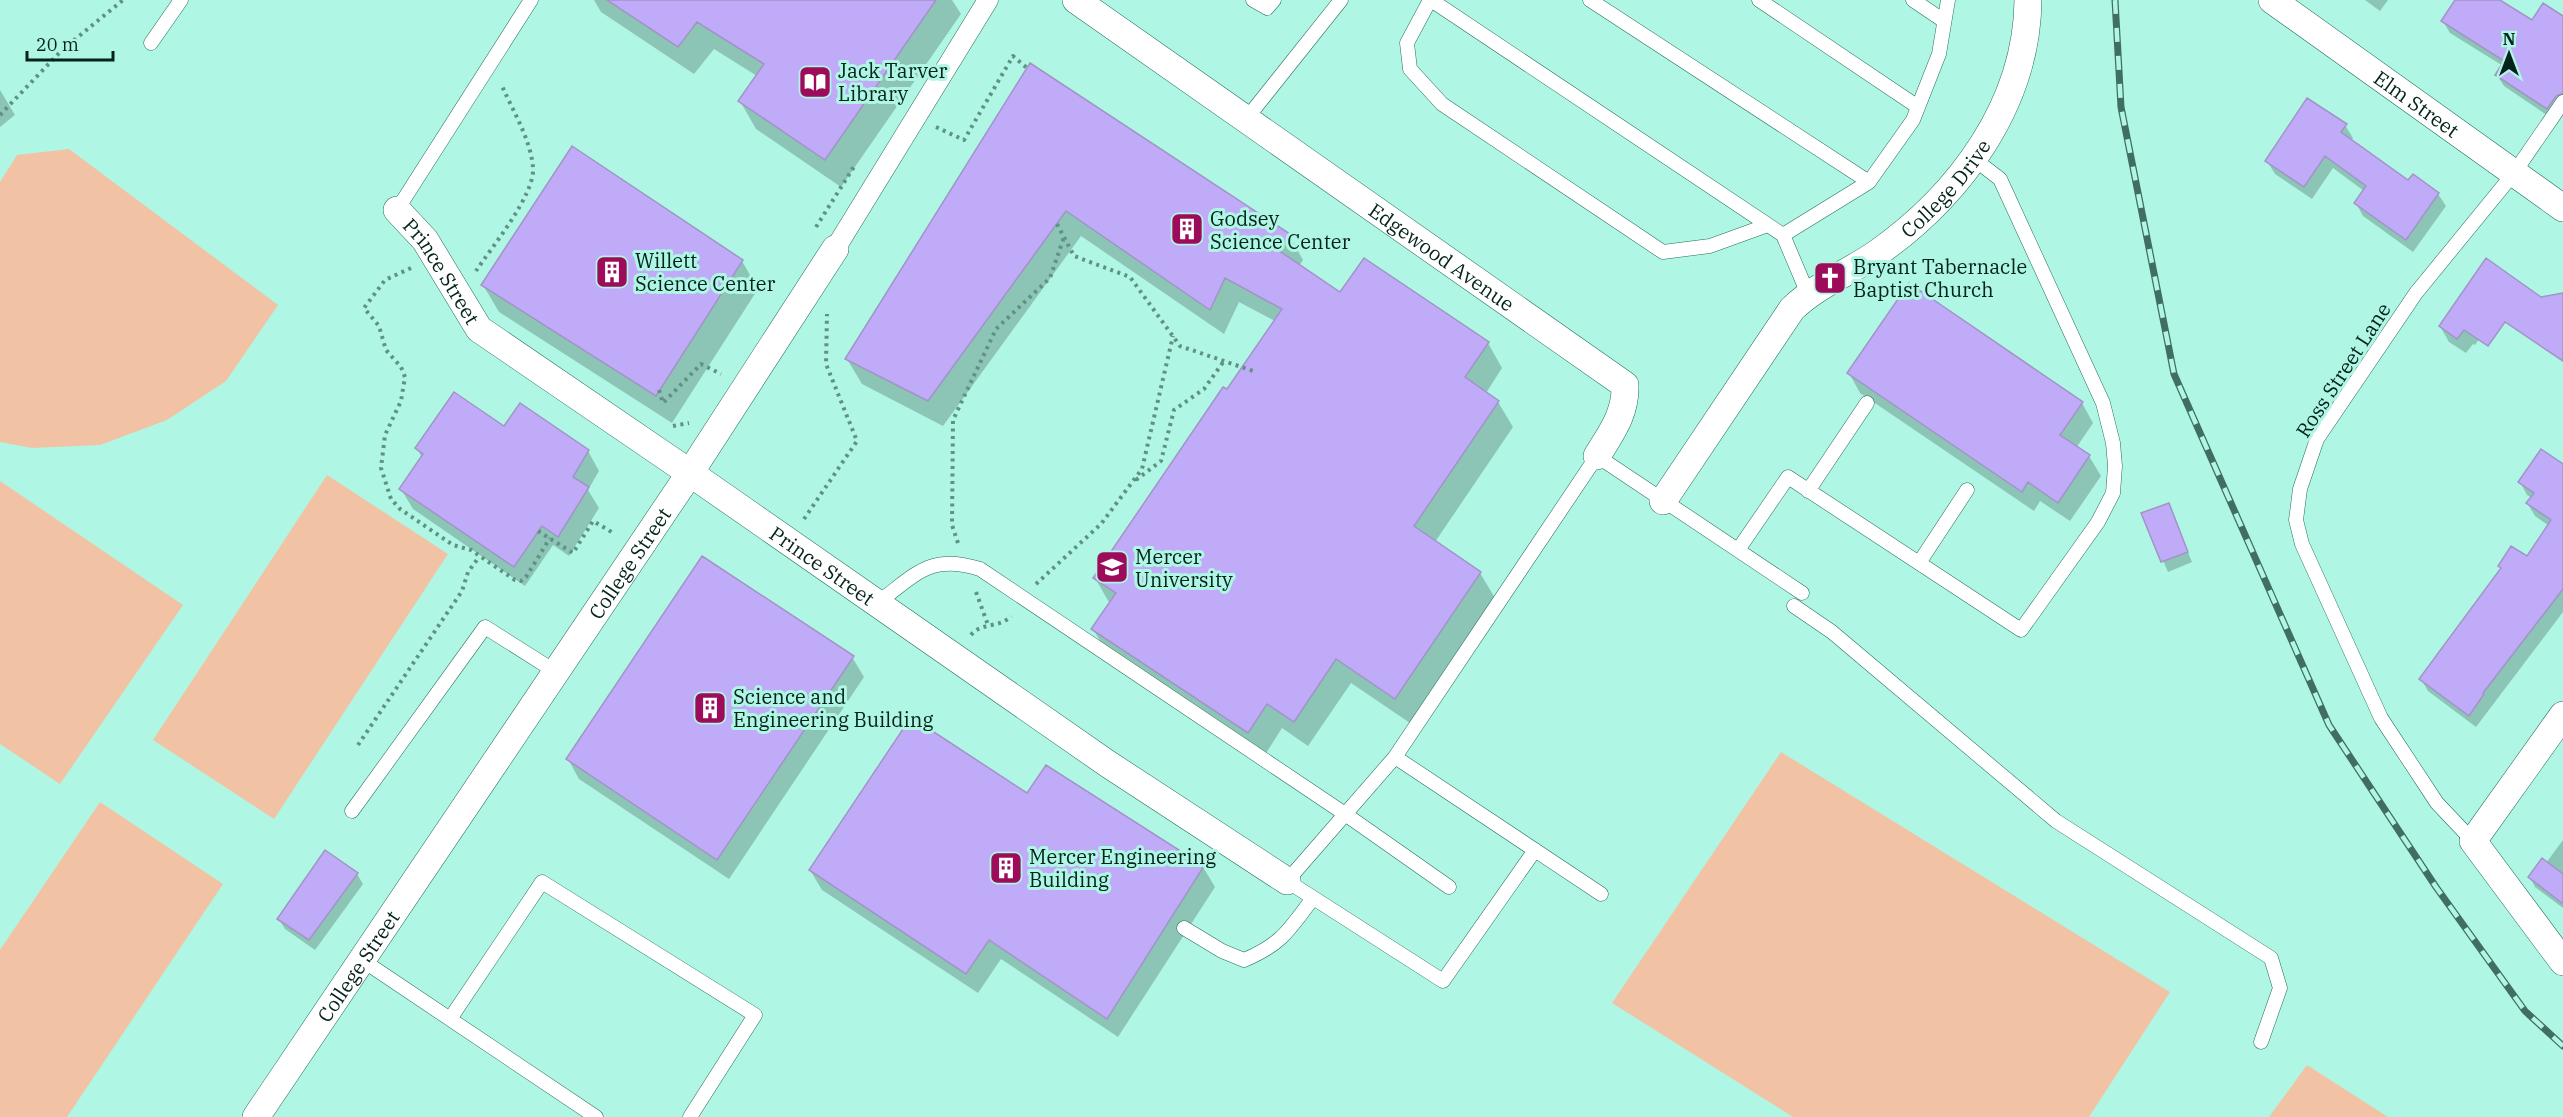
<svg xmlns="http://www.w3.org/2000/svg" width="2563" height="1117" font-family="'IBM Plex Serif',serif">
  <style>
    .green { fill: #f1c3a4 }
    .shadow { fill: #0003 }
    .building { fill: #c0abf9; stroke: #a194c7; stroke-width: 1.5 }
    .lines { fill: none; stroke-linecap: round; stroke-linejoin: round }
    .service-casing { stroke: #266e5e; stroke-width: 15 }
    .pedestrian-casing { stroke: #266e5e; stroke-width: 21 }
    .minor-casing { stroke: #266e5e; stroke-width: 28 }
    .path { stroke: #5f9285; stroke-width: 4; stroke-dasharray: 3 4.5; stroke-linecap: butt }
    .service { stroke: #fff; stroke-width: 14 }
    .pedestrian { stroke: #fff; stroke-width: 20 }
    .minor { stroke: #fff; stroke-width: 27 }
    .rail-casing { stroke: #416e63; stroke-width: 7 }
    .rail { stroke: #b0f6e4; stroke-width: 4.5; stroke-dasharray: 14; stroke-linecap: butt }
    .labels { text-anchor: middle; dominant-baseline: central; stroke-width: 6; stroke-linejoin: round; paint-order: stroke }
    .poi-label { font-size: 20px; fill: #05231c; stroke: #b0f6e4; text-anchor: start }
    .street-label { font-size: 20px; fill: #05231c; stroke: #b0f6e4 }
  </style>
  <rect width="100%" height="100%" fill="#b0f6e4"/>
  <path class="green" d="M69 149 278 305 226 381 167 420 100 445 32 448 0 442V182L17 155Z
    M327 475 448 554 274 819 153 740Z
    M0 481 183 605 60 784 0 744Z
    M1781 752 2170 992 2089 1117H1793L1612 1003Z
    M100 802 223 884 67 1117H0V950Z
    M2307 1065 2388 1117H2269Z"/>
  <path class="shadow" d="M594 0H952L961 14 841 187 756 129 740 101 757 76 714 49 694 74 601 12Z
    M2365 0H2388L2380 11Z
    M2456 0H2497L2532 22 2563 18V109L2554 120 2504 86 2497 75 2503 66 2450 33 2443 21Z
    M1031 65 1289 235 1303 260 1299 266 1341 294 1488 343 1502 368 1486 393 1498 402 1513 427 1435 542 1480 573 1495 598 1410 723 1351 683 1308 746 1282 728 1263 758 1108 654 1093 629 1110 604 1095 578 1275 321 1239 302 1224 334 1081 236 943 426 862 384 847 359Z
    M0 90 15 115 0 127Z
    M2345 125 2353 138 2351 141 2409 182 2438 194 2446 206 2413 252 2363 216 2356 203 2364 191 2333 168 2312 199 2275 174 2267 161Z
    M742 261 758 289 672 423 499 312 483 285Z
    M2515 289 2475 345 2473 344 2466 353 2449 342 2440 326Z
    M1849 373 2082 403 2093 423 2076 448 2089 456 2101 476 2070 521 2040 501 2034 511 1860 393Z
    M505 428 588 451 599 471 588 490 599 508 569 556 553 545 525 586 413 509 401 489 422 458 417 448Z
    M2563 466V612L2476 727 2428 691 2421 679 2502 570 2499 566 2527 558 2549 526 2535 516 2528 504 2532 498 2527 495 2520 482Z
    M2168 504 2192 562 2168 572 2143 514Z
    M852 657 864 677 729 879 579 779 568 759Z
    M1027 795 1203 867 1215 887 1118 1037 1001 959 978 993 822 890 810 870Z
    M2563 840V908L2535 887 2530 877 2546 863Z
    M357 874 363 884 315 950 285 929 279 919Z"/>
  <path class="building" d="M607 0H936L825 160 738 101 764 64 697 22 678 47Z
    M2455 0H2500L2532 20 2543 3 2563 16V93L2556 96 2547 109 2495 75 2504 61 2441 21Z
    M1030 63 1290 234 1278 250 1340 292 1364 258 1489 342 1465 377 1499 401 1414 526 1481 572 1395 699 1336 659 1294 722 1267 704 1248 733 1091 629 1116 593 1093 578 1223 387 1227 389 1282 309 1225 278 1210 310 1066 211 928 401 845 359Z
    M2307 98 2347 124 2341 132 2408 180 2413 174 2439 193 2406 240 2354 203 2366 186 2325 156 2304 187 2265 161Z
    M572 146 743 260 656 396 481 285Z
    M2486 258 2541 297 2563 293V361L2505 322 2488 346 2464 330 2457 339 2439 326Z
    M1909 283 2083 402 2060 435 2090 455 2058 503 2028 482 2022 492 1847 373Z
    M454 392 504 426 520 403 589 450 573 477 589 487 558 537 542 526 514 567 399 489 423 454 415 448Z
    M2541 449 2563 464V589L2483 693 2484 694 2469 716 2419 679 2501 568 2498 566 2511 546 2527 556 2551 520 2526 503 2534 493 2518 482Z
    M2169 503 2188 552 2161 562 2141 513Z
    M702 556 854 656 717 860 566 759Z
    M911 717 1027 793 1046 765 1204 866 1107 1019 989 940 966 974 809 870Z
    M325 850 358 873 309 940 277 919Z
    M2542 858 2563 874V904L2528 877Z"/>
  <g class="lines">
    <g class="service-casing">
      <path id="service" d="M1253 0 1267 8 1274 0
        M1430 0 1407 43 1410 69 1442 104 1663 252 1710 246 1768 225
        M1431 0 1783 235 1869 182 1913 120 1939 54 1948 0
        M1590 0 1869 182
        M1759 0 1918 107
        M1913 0 1944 21
        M151 43 181 0
        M1247 118 1341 0
        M397 210 531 0
        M1783 235 1808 294
        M1808 491 1867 403
        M1738 550 1788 477 2021 630 2098 522 2113 493 2115 466 2113 443 2103 403 2000 179 1974 159
        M1919 563 1967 490
        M877 603C916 575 929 553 980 569L1345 814 1449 887
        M1794 606 1832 632 2056 821 2271 958 2280 988 2261 1042
        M1395 757 1601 894
        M352 811 485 627 556 672
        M2473 841 2437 803 2381 718 2302 544 2296 520 2300 489 2317 439 2416 293 2514 173 2563 102
        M1535 850 1443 981 1287 881 1395 757 1597 456 1802 593
        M1184 928 1222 951 1244 960C1282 944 1289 930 1313 898
        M362 960 596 1117
        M450 1019 542 882 755 1015 690 1117"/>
    </g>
    <g class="pedestrian-casing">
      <path id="pedestrian" d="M835 249 988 0"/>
    </g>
    <g class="minor-casing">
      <g id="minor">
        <path id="s1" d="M1076 0 1625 385C1626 414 1611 433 1597 456"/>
        <path id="s2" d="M2272 0 2563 208"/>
        <path id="s3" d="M397 210 425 240 479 329 690 473 1108 764 1287 881"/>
        <path id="s4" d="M1663 501 1792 309C1817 285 1848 273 1876 254 1959 196 2027 105 2028 0"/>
        <path d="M2563 715 2473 841 2563 962"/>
        <path id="s5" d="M256 1117 690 473 835 249"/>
      </g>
    </g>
    <path class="path" d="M0 115 62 50 123 0
      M936 127 964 140 1013 56 1027 68
      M1057 224 1074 256 1130 277 1180 346 1256 372
      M816 227 855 165
      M411 268 385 280 364 308 379 326 386 350 401 367 405 377 401 401 385 435 381 468 391 499 400 509 453 545 471 550 515 580 521 581 526 577 550 538
      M476 271C491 248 535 195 533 168 531 140 513 111 502 86
      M659 390 663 403 701 364 721 374
      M673 426 689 423
      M1136 480 1161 461 1174 410 1204 389 1224 361
      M804 519 857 441 826 364 827 314
      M538 531 573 553 593 521 615 534
      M958 543 952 525 953 420 996 329 1050 278 1064 237
      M1036 584 1101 524 1142 469 1173 336
      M976 592 988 625
      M971 635C981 622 1001 628 1011 616
      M358 745 462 591 468 572 479 557"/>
    <use href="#service" class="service"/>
    <use href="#pedestrian" class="pedestrian"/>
    <use href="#minor" class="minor"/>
    <g class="rail-casing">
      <path id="rail" d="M2115 0 2121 107 2174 374 2329 725 2436 887 2525 1011 2563 1046"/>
    </g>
    <use href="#rail" class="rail"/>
  </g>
  <defs>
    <g id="library-square" transform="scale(1.725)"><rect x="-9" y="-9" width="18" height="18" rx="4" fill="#9c0c5a" stroke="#b0f6e4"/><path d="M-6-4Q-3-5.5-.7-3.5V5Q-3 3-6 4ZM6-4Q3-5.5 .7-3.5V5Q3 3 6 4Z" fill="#fff"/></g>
    <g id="building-square" transform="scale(1.725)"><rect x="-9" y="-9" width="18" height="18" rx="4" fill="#9c0c5a" stroke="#b0f6e4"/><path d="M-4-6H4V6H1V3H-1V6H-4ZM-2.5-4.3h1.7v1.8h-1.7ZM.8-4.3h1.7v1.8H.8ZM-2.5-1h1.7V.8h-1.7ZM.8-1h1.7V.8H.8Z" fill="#fff"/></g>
    <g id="church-square" transform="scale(1.725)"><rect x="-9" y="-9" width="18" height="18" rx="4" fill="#9c0c5a" stroke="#b0f6e4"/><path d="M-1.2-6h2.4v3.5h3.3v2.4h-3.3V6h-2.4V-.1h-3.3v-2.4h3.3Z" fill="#fff"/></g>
    <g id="university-square" transform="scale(1.725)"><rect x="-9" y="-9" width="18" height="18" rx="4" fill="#9c0c5a" stroke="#b0f6e4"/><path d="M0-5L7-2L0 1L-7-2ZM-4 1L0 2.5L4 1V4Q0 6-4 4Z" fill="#fff"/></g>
  </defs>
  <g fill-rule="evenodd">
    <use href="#library-square" x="815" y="82"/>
    <use href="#building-square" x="1187" y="229"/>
    <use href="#building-square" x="612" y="272"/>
    <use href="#church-square" x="1830" y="278"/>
    <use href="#university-square" x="1112" y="567"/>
    <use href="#building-square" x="710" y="708"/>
    <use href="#building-square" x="1006" y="868"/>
  </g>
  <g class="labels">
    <g class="poi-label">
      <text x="838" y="70">Jack Tarver<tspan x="838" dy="23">Library</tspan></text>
      <text x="1210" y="218">Godsey<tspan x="1210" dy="23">Science Center</tspan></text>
      <text x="635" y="260">Willett<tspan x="635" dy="23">Science Center</tspan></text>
      <text x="1853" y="266">Bryant Tabernacle<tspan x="1853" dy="23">Baptist Church</tspan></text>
      <text x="1135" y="556">Mercer<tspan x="1135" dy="23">University</tspan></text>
      <text x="733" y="696">Science and<tspan x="733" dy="23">Engineering Building</tspan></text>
      <text x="1029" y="856">Mercer Engineering<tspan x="1029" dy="23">Building</tspan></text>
    </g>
    <g class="street-label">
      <text stroke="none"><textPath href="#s2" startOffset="178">Elm Street</textPath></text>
      <text stroke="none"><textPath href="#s4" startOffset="428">College Drive</textPath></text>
      <text stroke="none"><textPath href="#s1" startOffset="447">Edgewood Avenue</textPath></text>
      <text stroke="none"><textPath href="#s3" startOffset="76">Prince Street</textPath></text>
      <text transform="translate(2343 370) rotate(-57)">Ross Street Lane</text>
      <text stroke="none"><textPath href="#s5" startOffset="668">College Street</textPath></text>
      <text stroke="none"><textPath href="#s3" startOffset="562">Prince Street</textPath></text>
      <text stroke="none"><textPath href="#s5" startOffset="182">College Street</textPath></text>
    </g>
  </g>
  <g transform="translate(2509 54)" stroke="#b0f6e4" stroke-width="4.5" paint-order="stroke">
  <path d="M0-4.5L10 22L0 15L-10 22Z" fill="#05231c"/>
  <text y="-9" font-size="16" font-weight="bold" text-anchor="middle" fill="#05231c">N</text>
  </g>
  <path d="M27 51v9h86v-9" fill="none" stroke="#05231c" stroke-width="3"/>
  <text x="36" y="51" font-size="18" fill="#05231c" stroke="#b0f6e4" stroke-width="4.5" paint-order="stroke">20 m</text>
</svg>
